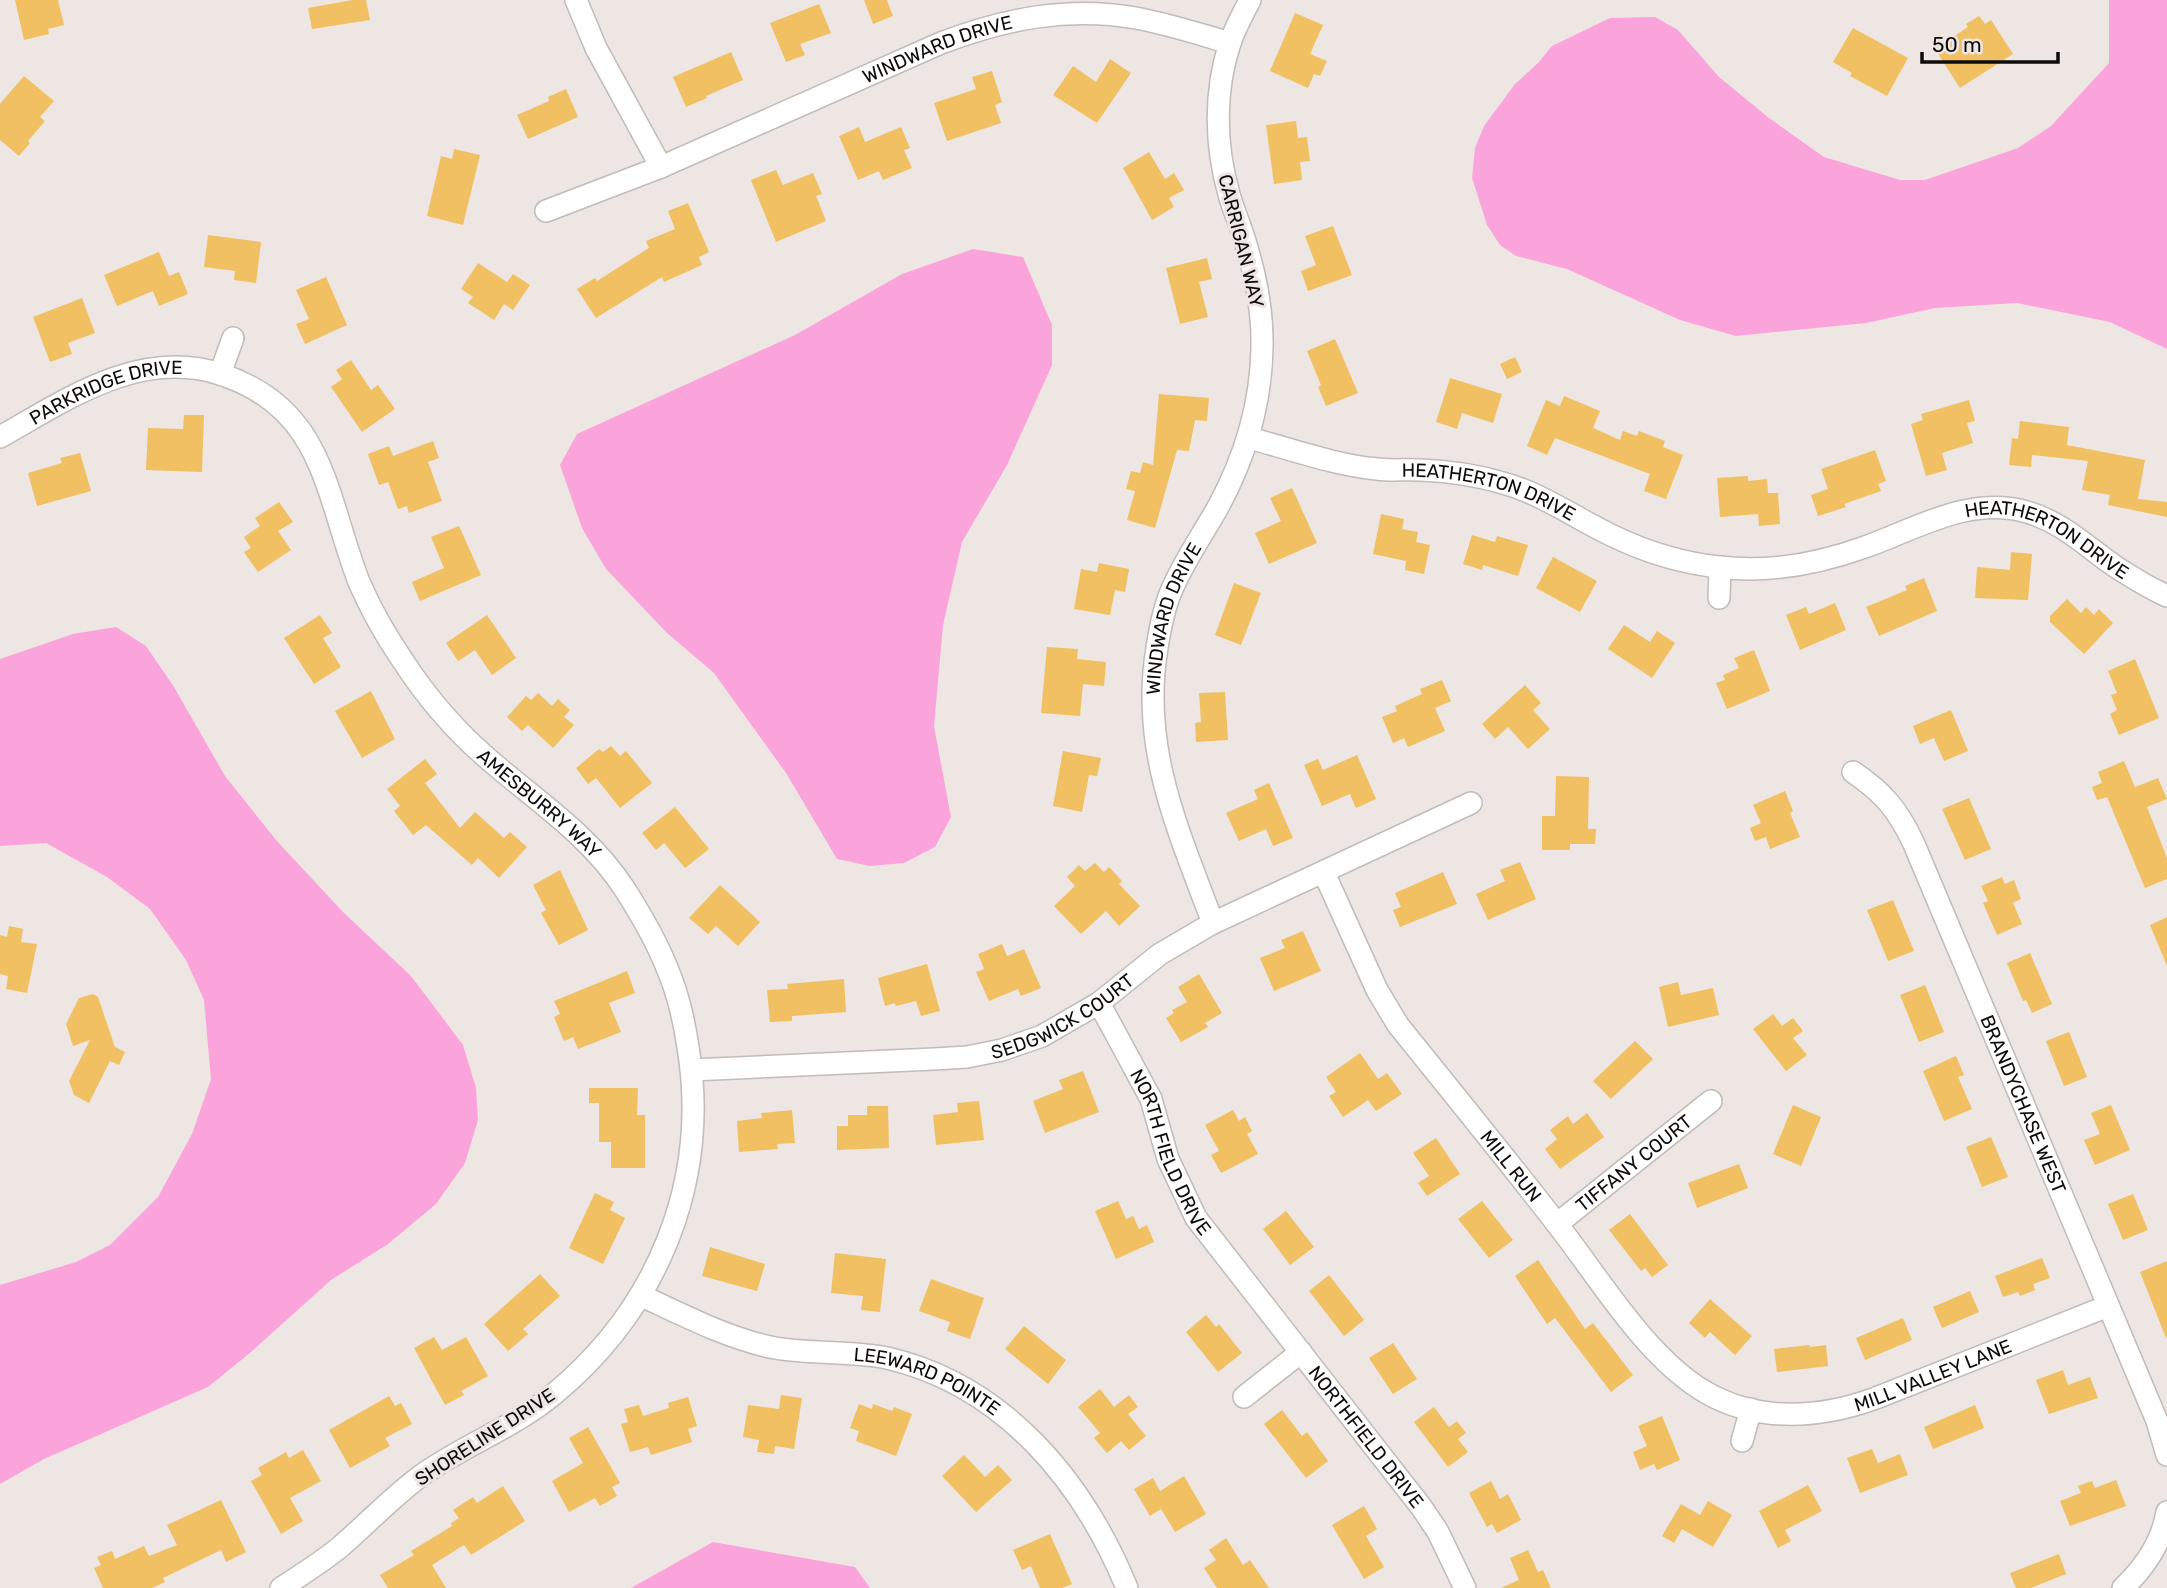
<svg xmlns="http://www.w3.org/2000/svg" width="2167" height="1588" font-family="Rubik,sans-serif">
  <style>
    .water { fill: #fba4dc }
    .building { fill: #f0c062 }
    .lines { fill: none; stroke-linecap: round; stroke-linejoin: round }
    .minor-casing { stroke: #c2bbb7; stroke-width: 24 }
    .minor { stroke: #fff; stroke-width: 21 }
    .labels { text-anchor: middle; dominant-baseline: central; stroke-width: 6; stroke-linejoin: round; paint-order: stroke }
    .street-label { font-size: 19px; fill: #0e0c0b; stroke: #ede6e2 }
  </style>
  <rect width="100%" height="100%" fill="#ede6e2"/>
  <path class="water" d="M2109 0H2167V349L2110 322 2017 303 1935 308 1866 323 1736 336 1680 320 1567 269 1516 256 1500 245 1487 225 1472 178 1475 148 1484 126 1515 84 1538 63 1552 46 1610 18 1655 17 1678 30 1719 77 1769 118 1824 157 1900 180H1925L2018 148 2051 126 2109 63Z
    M973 249 1023 257 1052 325V365L1007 465 962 542 943 625 934 726 951 817 935 847 904 863 870 866 837 859 786 773 714 673 667 633 606 569 582 528 560 465 577 434 795 335 902 274Z
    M116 627 146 646 174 687 225 776 276 840 343 912 411 976 463 1045 476 1088 478 1120 465 1163 436 1204 388 1244 331 1280 251 1352 208 1387 44 1459 0 1484V1285L76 1262 110 1245 158 1197 192 1134 211 1079 204 1000 186 960 150 909 107 877 46 843 0 846V659L73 634Z
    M713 1542 855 1567 870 1588H631Z"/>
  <path class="building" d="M15 0H58L64 25 48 29 49 34 24 40Z
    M352 0H366L370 20 312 29 308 8Z
    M864 0H887L893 16 873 24Z
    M819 4 831 33 800 44 805 55 786 62 770 23Z
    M1295 13 1323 25 1310 54 1327 61 1320 76 1314 74 1308 88 1270 71Z
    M1979 16 1985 24 1991 20 2013 54 1960 88 1935 49 1968 27 1966 24Z
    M1853 28 1908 58 1887 96 1850 76 1852 73 1833 62Z
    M731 52 743 80 706 96 707 98 686 107 673 77Z
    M1110 59 1131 73 1097 123 1053 95 1073 66 1096 82Z
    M992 71 1002 102 995 105 1001 123 947 141 934 103 976 89 972 77Z
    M24 76 54 101 40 117 45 121 28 141 30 143 19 156 0 140V104Z
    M566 89 578 117 528 139 517 115 549 101 548 97Z
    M1296 121 1298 138 1307 137 1310 161 1300 162 1302 180 1274 184 1266 125Z
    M859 127 865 142 901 127 910 148 904 150 912 168 883 180 879 171 858 180 839 136Z
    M454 149 480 155 463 225 427 216 441 156 452 159Z
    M1149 152 1165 179 1174 173 1184 190 1169 198 1174 207 1152 220 1123 168Z
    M776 170 783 185 813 173 822 194 816 196 826 221 776 242 751 180Z
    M688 203 709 252 699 257 702 265 664 282 662 277 596 318 577 289 595 278 597 281 649 248 646 241 675 229 668 211Z
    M1333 226 1352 275 1308 291 1301 271 1316 265 1305 236Z
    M208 235 261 242 256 283 234 280 235 271 204 267Z
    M159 252 169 276 179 272 188 294 159 306 153 291 117 306 104 275Z
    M1207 258 1212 279 1199 282 1208 317 1180 324 1166 268Z
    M478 263 507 282 513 274 530 285 513 310 504 304 494 320 468 303 473 297 461 289Z
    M326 277 347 325 305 344 296 324 309 319 296 290Z
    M82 298 95 333 68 343 72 354 50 362 33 317Z
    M1335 339 1358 393 1326 406 1318 387 1321 385 1307 351Z
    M1515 357 1522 372 1507 379 1500 364Z
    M351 360 371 390 378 385 395 409 362 432 331 387 342 379 336 370Z
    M1450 378 1502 394 1493 423 1462 413 1457 429 1436 422Z
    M1159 394 1209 398 1207 421 1195 420 1189 451 1177 450 1155 528 1127 520 1135 491 1126 489 1131 471 1140 473 1143 462 1153 465Z
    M1564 396 1600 411 1593 428 1620 440 1623 431 1637 436 1639 431 1665 441 1663 447 1683 455 1666 499 1644 491 1650 474 1555 438 1547 455 1527 446 1546 400 1560 406Z
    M1969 400 1975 421 1967 423 1973 443 1942 453 1947 470 1926 476 1911 424 1923 420 1921 414Z
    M184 415H204L202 472 146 470 148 428 183 429Z
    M2020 421 2069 427 2067 445 2145 460 2138 499 2167 502V517L2108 505 2110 495 2082 490 2088 461 2032 455 2031 467 2009 465 2012 438 2018 439Z
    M433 441 439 458 428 462 442 501 409 513 407 506 398 509 388 482 379 485 368 454 389 446 393 456Z
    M1875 450 1886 481 1878 484 1881 491 1844 504 1846 507 1818 516 1811 495 1828 489 1821 469Z
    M80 453 91 491 37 506 28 473 62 463 60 458Z
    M1748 476V481L1767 479 1768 493H1778L1780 524 1759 526 1758 514 1720 517 1717 478Z
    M1292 488 1317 543 1269 564 1255 533 1281 521 1270 498Z
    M279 502 293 522 278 531 291 550 258 572 244 552 251 548 244 537 260 526 255 518Z
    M1381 514 1404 519 1402 529 1418 532 1416 542 1430 545 1424 574 1405 570 1406 561 1373 554Z
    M459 526 481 575 420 601 412 582 444 568 431 537Z
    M1472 535 1495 542 1497 536 1528 545 1518 576 1483 565 1482 570 1463 564Z
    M2011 552 2032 554 2028 600 1975 598 1977 567 2010 570Z
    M1553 557 1597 581 1580 612 1536 588Z
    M1099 563 1129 569 1125 592 1115 590 1110 615 1074 609 1081 569 1097 572Z
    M1924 578 1937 611 1879 636 1866 607 1907 590 1905 586Z
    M1234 583 1261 593 1241 645 1215 635Z
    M2067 599 2081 613 2086 607 2094 615 2099 609 2113 623 2084 654 2050 622V616Z
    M1835 603 1846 630 1800 650 1786 615 1806 607 1809 614Z
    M320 615 332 633 323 638 341 667 314 684 284 638Z
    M487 615 516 658 492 675 475 650 458 661 446 643Z
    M1624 625 1650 642 1657 631 1675 643 1652 678 1608 649Z
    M1047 647 1078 649 1077 659 1106 662 1104 686 1083 684 1080 716 1041 713Z
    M1754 650 1770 691 1727 709 1716 683 1725 680 1723 675 1739 668 1734 658Z
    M2135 659 2159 718 2119 735 2110 714 2117 710 2111 695 2117 693 2108 671Z
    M1442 680 1451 701 1435 708 1445 731 1408 747 1404 738 1393 743 1382 717 1397 711 1395 706 1422 694 1420 689Z
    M1525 685 1541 703 1533 710 1550 729 1528 749 1508 727 1495 739 1482 724Z
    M371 691 395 739 362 758 335 711Z
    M1225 692 1228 740 1196 742 1195 723 1201 722 1199 693Z
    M538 693 552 706 558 699 570 710 564 717 574 725 553 748 528 725 522 731 507 717 526 696 531 700Z
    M1951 710 1968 751 1944 761 1934 738 1920 744 1913 726Z
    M611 746 620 756 626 751 652 783 620 808 596 778 588 784 576 768 599 749 603 752Z
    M1063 751 1101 758 1097 776 1089 775 1082 812 1053 806Z
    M1357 755 1376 799 1356 808 1350 794 1322 806 1304 765 1318 759 1323 770Z
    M425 759 437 774 425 783 460 828 475 812 504 838 510 832 527 847 499 878 478 858 472 865 426 825 413 835 394 811 400 806 387 789Z
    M2124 761 2135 787 2158 778 2167 799 2147 807 2167 858V879L2145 888 2107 797 2097 800 2092 787 2102 783 2098 772Z
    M1556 776 1589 777 1588 829H1596L1595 844H1570V850H1542V816H1555Z
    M1269 783 1293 838 1273 846 1266 829 1239 841 1226 813 1258 799 1254 790Z
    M1785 791 1793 811 1790 813 1800 837 1770 849 1766 837 1755 841 1750 828 1761 823 1753 805Z
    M1969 798 1991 849 1965 860 1942 809Z
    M675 807 709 849 685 868 664 843 656 850 642 833Z
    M1520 862 1536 899 1488 920 1476 894 1505 881 1500 870Z
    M1095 863 1104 872 1109 867 1122 881 1119 884 1140 906 1119 926 1106 911 1081 934 1054 906 1075 886 1067 877 1079 865 1085 871Z
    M560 870 588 930 559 945 541 913 546 910 533 885Z
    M1443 872 1457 904 1400 927 1393 910 1401 907 1395 893Z
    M2002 877 2005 884 2014 880 2021 899 2013 903 2022 924 1997 935 1983 903 1988 901 1981 886Z
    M720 885 760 922 738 946 716 926 708 934 689 918Z
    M1893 900 1914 951 1888 961 1867 910Z
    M2167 917V966L2150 925Z
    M9 926 23 929 21 942 37 944 27 993 6 989 8 976 0 974V935L7 937Z
    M1303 931 1321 971 1274 991 1260 958 1285 948 1281 940Z
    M1002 944 1007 956 1024 949 1041 988 1021 996 1018 989 989 1001 976 972 984 969 978 954Z
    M2030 953 2052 1004 2032 1013 2026 1000 2023 1001 2007 963Z
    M927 964 940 1011 921 1016 916 1001 896 1006 895 1003 885 1006 878 978Z
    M627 971 635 993 609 1003 621 1032 578 1049 573 1037 564 1041 554 1017 560 1014 554 1001Z
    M1199 974 1222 1013 1205 1023 1208 1027 1181 1042 1166 1018 1174 1013 1172 1010 1187 1002 1178 987Z
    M844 979 846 1012 792 1016V1021L770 1022 767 990 788 989 787 984Z
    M1678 982 1681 995 1713 988 1719 1015 1668 1027 1659 987Z
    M1925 985 1944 1032 1919 1042 1900 995Z
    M93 994 98 997 115 1047 125 1052 119 1065 110 1061 89 1103 74 1095 69 1081 90 1040 73 1046 66 1024 79 998Z
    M1773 1014 1782 1026 1793 1018 1803 1031 1793 1038 1807 1055 1786 1071 1753 1029Z
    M2069 1032 2087 1077 2064 1086 2046 1041Z
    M1635 1041 1653 1059 1611 1099 1593 1081Z
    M1360 1053 1378 1079 1387 1073 1402 1094 1376 1111 1368 1100 1343 1117 1329 1096 1336 1092 1326 1077Z
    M1956 1056 1964 1075 1958 1077 1972 1109 1944 1121 1923 1071Z
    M1083 1071 1099 1112 1045 1133 1033 1101 1063 1089 1059 1080Z
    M589 1088H638L637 1115H645V1168H611V1142H599V1103H589Z
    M979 1101 984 1140 936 1145 933 1115 958 1112 957 1103Z
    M1793 1105 1821 1117 1801 1166 1773 1154Z
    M2111 1105 2130 1150 2095 1165 2084 1140 2100 1134 2091 1113Z
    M867 1106H888L889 1148 837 1150V1126H848V1115H867Z
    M792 1110 795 1143 777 1144 778 1149 739 1152 737 1121 762 1118 761 1113Z
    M1233 1110 1239 1121 1245 1117 1252 1131 1247 1134 1258 1154 1221 1173 1211 1155 1219 1151 1205 1125Z
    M1587 1113 1604 1137 1560 1169 1545 1149 1557 1139 1550 1130 1568 1116 1573 1124Z
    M1991 1137 2008 1177 1982 1187 1966 1147Z
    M1436 1138 1460 1174 1427 1196 1418 1183 1429 1176 1413 1153Z
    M1739 1164 1748 1188 1697 1208 1688 1183Z
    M595 1193 614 1202 610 1210 625 1218 603 1264 569 1248Z
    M2133 1194 2148 1230 2123 1240 2108 1204Z
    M1118 1201 1126 1219 1133 1216 1139 1229 1147 1225 1154 1242 1116 1259 1095 1211Z
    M1482 1201 1513 1240 1489 1258 1458 1219Z
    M1286 1211 1314 1247 1290 1265 1263 1229Z
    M1630 1214 1668 1265 1652 1277 1645 1268 1641 1271 1609 1230Z
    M710 1247 765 1264 757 1291 702 1276Z
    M835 1253 886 1259 880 1312 861 1310 863 1296 831 1293Z
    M2042 1258 2050 1278 2033 1284 2035 1290 2020 1296 2018 1292 2003 1297 1995 1276Z
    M1538 1260 1585 1329 1593 1323 1633 1375 1611 1392 1555 1318 1547 1324 1515 1276Z
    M2167 1261V1338H2166L2140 1272Z
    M540 1274 560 1296 523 1329 528 1334 508 1351 484 1324Z
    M1329 1275 1364 1320 1344 1336 1309 1291Z
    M931 1279 984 1298 970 1339 947 1331 950 1322 919 1311Z
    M1970 1291 1979 1312 1942 1328 1933 1307Z
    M1710 1299 1752 1336 1735 1355 1710 1332 1705 1338 1689 1323Z
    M1206 1315 1216 1327 1219 1324 1242 1353 1218 1372 1186 1332Z
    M1903 1318 1912 1340 1865 1360 1856 1338Z
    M1024 1326 1066 1360 1048 1384 1005 1349Z
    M434 1337 442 1350 466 1337 488 1376 461 1391 464 1395 445 1405 414 1348Z
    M1393 1343 1417 1379 1393 1394 1369 1358Z
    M1810 1345V1347L1826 1345 1828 1366 1777 1372 1774 1349Z
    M2063 1370 2068 1385 2090 1377 2098 1398 2049 1414 2036 1380Z
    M1100 1389 1114 1407 1129 1395 1138 1407 1128 1414 1146 1436 1129 1450 1121 1441 1107 1453 1094 1438 1100 1433 1078 1407Z
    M781 1395 802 1398 794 1449 775 1446 774 1454 757 1452 759 1440 743 1437 748 1405 779 1409Z
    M389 1396 395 1406 401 1403 412 1424 385 1438 390 1446 350 1468 329 1430Z
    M688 1397 697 1426 688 1429 692 1442 651 1455 648 1447 630 1452 621 1424 628 1422 624 1409 639 1405 643 1416 669 1408 668 1403Z
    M859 1404 872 1409 873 1404 892 1411 894 1407 912 1414 896 1456 856 1441 859 1431 850 1428Z
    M1975 1405 1984 1428 1933 1449 1924 1427Z
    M1434 1407 1449 1427 1457 1421 1466 1433 1458 1439 1468 1452 1448 1467 1414 1422Z
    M1282 1410 1302 1436 1307 1432 1328 1461 1306 1478 1264 1424Z
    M1662 1416 1680 1460 1657 1470 1654 1464 1640 1470 1633 1452 1647 1446 1638 1426Z
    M588 1427 620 1483 612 1487 617 1496 600 1506 595 1498 569 1512 552 1481 583 1463 569 1438Z
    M1872 1449 1878 1463 1900 1454 1908 1475 1860 1493 1847 1458Z
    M303 1450 321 1481 290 1498 303 1521 281 1534 251 1481 262 1475 258 1468 286 1452 289 1458Z
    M964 1455 985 1477 998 1465 1012 1480 976 1512 942 1476Z
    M1184 1476 1206 1514 1175 1532 1161 1509 1150 1516 1134 1489 1153 1478 1160 1491Z
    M2116 1480 2126 1506 2070 1526 2060 1501 2081 1493 2078 1486 2092 1481 2095 1488Z
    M1491 1481 1500 1499 1508 1494 1521 1520 1497 1533 1492 1524 1487 1527 1469 1493Z
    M1808 1485 1822 1511 1785 1530 1791 1541 1778 1548 1759 1511Z
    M503 1486 525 1521 471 1555 464 1545 432 1565 446 1588H388L380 1575 414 1555 411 1551 452 1526 451 1523 459 1518 453 1510 473 1497 477 1503Z
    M221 1500 246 1552 226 1562 221 1550 163 1578 165 1582 152 1588H103L94 1568 101 1565 97 1557 112 1551 115 1559 144 1546 149 1556 177 1545 167 1525Z
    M1708 1501 1732 1515 1713 1547 1682 1529 1674 1543 1662 1536 1681 1504 1700 1515Z
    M1364 1506 1377 1529 1366 1536 1384 1567 1364 1579 1332 1525Z
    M1050 1534 1072 1584 1062 1588H1040L1031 1566 1022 1570 1013 1550Z
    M1226 1538 1243 1565 1250 1560 1269 1588H1217L1204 1568 1216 1560 1209 1550Z
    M1528 1550 1538 1572 1543 1570 1551 1588H1501L1519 1580 1510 1558Z
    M2059 1554 2066 1574 2031 1588H2016L2010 1573Z"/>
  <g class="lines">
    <g class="minor-casing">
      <g id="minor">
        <path d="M576 0 596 48 661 167"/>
        <path id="s1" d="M546 211 661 167 941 43C1004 19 1068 6 1136 18 1168 24 1199 34 1230 43"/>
        <path d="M220 374 233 338"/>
        <path id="s2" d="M0 437C66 400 139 348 220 374 325 408 325 494 359 582 371 610 386 636 403 661 429 701 463 739 500 769 545 807 591 838 624 888 640 913 656 940 667 968 678 993 684 1020 688 1047 710 1181 658 1308 554 1394 515 1427 464 1445 422 1475 393 1496 368 1523 340 1547 322 1562 301 1575 281 1588"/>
        <path id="s3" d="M1249 438C1291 449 1334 465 1377 469 1391 471 1406 469 1420 470 1448 471 1476 475 1503 483 1543 494 1575 518 1613 536 1646 552 1682 563 1719 567 1768 573 1818 564 1865 547 1916 529 1970 495 2027 512 2062 522 2087 547 2116 567 2133 578 2149 588 2167 596"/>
        <path d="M1719 598 1720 567"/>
        <path id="s4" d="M1853 772C1884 793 1898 810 1914 844L2157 1421 2167 1455"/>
        <path id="s5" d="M1324 873 1377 990 1398 1025C1451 1091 1505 1157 1557 1224 1600 1279 1647 1359 1707 1393 1760 1423 1822 1418 1876 1398L2108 1306"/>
        <path id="s6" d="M1213 923C1179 832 1140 749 1157 648 1160 628 1164 606 1173 587 1185 560 1202 535 1217 509 1244 460 1261 404 1262 348 1263 308 1254 267 1241 229 1237 217 1232 206 1229 194 1215 146 1214 91 1230 43 1235 28 1243 14 1250 0"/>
        <path id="s7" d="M1099 1003 1151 1099 1168 1159 1196 1218 1422 1508 1438 1532 1465 1588"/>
        <path id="s8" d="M692 1070 934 1059 967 1057 1002 1050 1042 1036 1099 1003 1160 954 1213 923 1471 803"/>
        <path id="s9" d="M1557 1224 1711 1101"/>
        <path id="s10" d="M642 1296C683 1315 725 1337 770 1347 809 1355 848 1350 887 1358 1004 1385 1083 1481 1127 1588"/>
        <path d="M1244 1397 1301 1352"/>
        <path d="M1742 1441 1751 1409"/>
        <path d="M2123 1588C2145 1567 2162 1542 2167 1512"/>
      </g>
    </g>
    <use href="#minor" class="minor"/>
  </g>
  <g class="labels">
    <g class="street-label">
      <text stroke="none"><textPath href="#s1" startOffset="424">WINDWARD DRIVE</textPath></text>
      <text transform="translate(1241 241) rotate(76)">CARRIGAN WAY</text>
      <text stroke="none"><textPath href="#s2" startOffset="117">PARKRIDGE DRIVE</textPath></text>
      <text stroke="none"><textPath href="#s3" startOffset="247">HEATHERTON DRIVE</textPath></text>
      <text stroke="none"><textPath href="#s3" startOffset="838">HEATHERTON DRIVE</textPath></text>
      <text stroke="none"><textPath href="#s6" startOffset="317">WINDWARD DRIVE</textPath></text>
      <text stroke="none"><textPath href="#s2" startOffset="788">AMESBURRY WAY</textPath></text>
      <text stroke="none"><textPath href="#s8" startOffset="380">SEDGWICK COURT</textPath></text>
      <text stroke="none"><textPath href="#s4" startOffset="378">BRANDYCHASE WEST</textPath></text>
      <text stroke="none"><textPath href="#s7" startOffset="166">NORTH FIELD DRIVE</textPath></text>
      <text stroke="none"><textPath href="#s9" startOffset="98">TIFFANY COURT</textPath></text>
      <text stroke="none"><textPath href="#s5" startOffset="350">MILL RUN</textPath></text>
      <text stroke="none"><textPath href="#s5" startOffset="887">MILL VALLEY LANE</textPath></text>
      <text stroke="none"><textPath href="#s10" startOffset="301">LEEWARD POINTE</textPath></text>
      <text stroke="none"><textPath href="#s7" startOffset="514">NORTHFIELD DRIVE</textPath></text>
      <text transform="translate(485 1437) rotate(-33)">SHORELINE DRIVE</text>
    </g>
  </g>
  <path d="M1922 52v10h136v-10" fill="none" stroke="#0e0c0b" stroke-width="3.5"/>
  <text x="1932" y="52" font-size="21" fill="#0e0c0b" stroke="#ede6e2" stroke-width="5" paint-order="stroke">50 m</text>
</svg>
